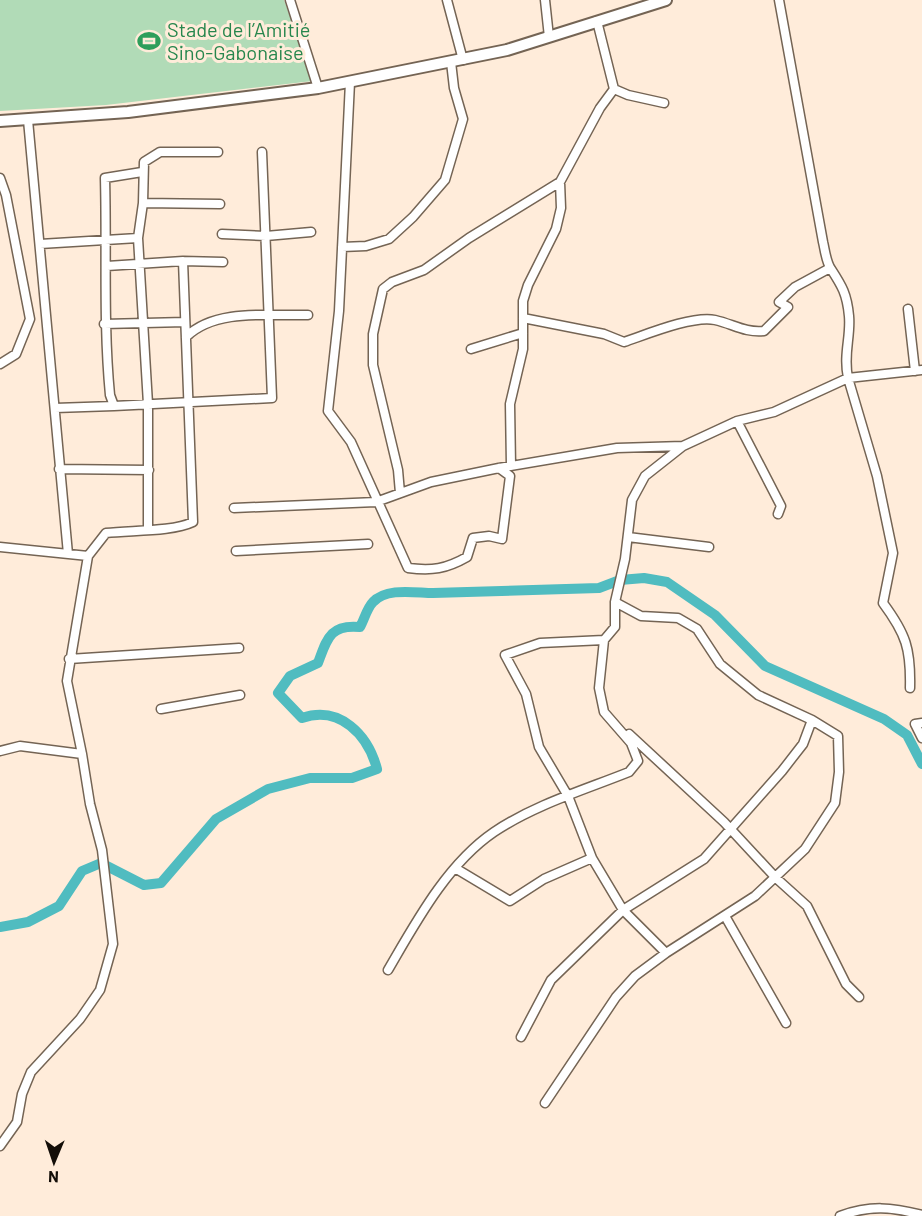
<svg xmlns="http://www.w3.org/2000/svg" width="922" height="1216" font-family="Barlow,sans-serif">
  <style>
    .park { fill: #b1dbb7 }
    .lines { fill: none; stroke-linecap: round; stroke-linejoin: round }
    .river { stroke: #50bcc0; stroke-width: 10 }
    .minor-casing { stroke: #746454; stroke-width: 11 }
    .major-casing { stroke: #746454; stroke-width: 14 }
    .minor { stroke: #fff; stroke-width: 8 }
    .major { stroke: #fff; stroke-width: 10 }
    .labels { text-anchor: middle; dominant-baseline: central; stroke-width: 6; stroke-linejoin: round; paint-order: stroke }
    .leisure-label { font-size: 20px; fill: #27864d; stroke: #ffecda; text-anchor: start }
  </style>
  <rect width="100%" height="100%" fill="#ffecda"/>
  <path class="park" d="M0 0H284L313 81 106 105 0 111Z"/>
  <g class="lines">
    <path class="river" d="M0 927 28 922 59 906 82 871 101 863 144 885 161 883 216 819 268 789 310 778H352L377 769C368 735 340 705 302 718L278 693 290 676 318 663C327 639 330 624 360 627 364 620 367 608 373 602 387 587 416 593 433 593L599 588 620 580 644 578 667 582 715 615 765 666 884 719 907 735 922 764"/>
    <g class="minor-casing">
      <path id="minor" d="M290 0 318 88
        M447 0 463 60
        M545 0 549 37
        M350 82 339 311 328 411 351 442 408 568C432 571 446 569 467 557L473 538 489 536 502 539 510 476 499 468
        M614 89 628 95 664 103
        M28 120 68 554
        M142 172 105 178C107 250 103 323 110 395L114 406 272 398 262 152
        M0 178 6 195 30 319 16 354 0 364
        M143 203 220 204
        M222 234 266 236 311 232
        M40 244 138 238
        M342 247 366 246 389 239 413 217 445 180 463 119 454 88 451 62
        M107 266 183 261 223 262
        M908 309 915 371
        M523 318 604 334 624 342C645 335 693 315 715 320 733 324 745 333 764 331L788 307 779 302 795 287 830 268
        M104 324 185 322
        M186 337C215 308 270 316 308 315
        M471 349 523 333
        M55 408 114 406
        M737 421 781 506 778 514
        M511 466 510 404 523 349V301L528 285 556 229 561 208 560 182
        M59 469 149 470
        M400 493 398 470 373 365V334L383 289 392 282 424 270 469 238 560 182 600 108 614 89 597 21
        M234 508 376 502 431 482 499 468 617 448 683 446
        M148 528V404L138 238 143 203 144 162 160 152H218
        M628 537 709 547
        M0 547 88 556 67 681 82 754 90 804 102 850 113 944 100 990 80 1019 31 1072 22 1094 17 1122 0 1146
        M236 551 368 544
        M88 556 106 533C132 530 172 532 193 522L183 261
        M604 640 540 643 505 655 526 694 539 747 568 796 592 858 623 910 666 953
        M69 659 239 648
        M910 688C911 649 906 634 883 603L893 553 877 476 848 378 922 370
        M161 709 240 695
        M922 723 915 724 922 738
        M629 734 724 822 776 878 807 906 846 984 859 997
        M0 751 20 746 82 754
        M455 868 510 901 544 879 592 858
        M725 916 786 1023
        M388 970C416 922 447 864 494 832 534 805 584 790 629 772L638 761 631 743 604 712 599 688 604 640 615 627V602
        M521 1037 551 980 623 910 704 859 782 771 803 744 812 720
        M545 1103 616 997 635 976 666 953 755 896 805 849 835 803 839 772 838 736 812 720 758 695 720 664 697 629 678 618 641 616 615 602 625 559 632 500 645 476 683 446 737 421 774 412 848 378C843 354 851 337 849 316 847 294 842 286 831 269 826 262 825 250 823 242L779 0
        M840 1216C870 1205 892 1207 922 1215"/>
    </g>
    <g class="major-casing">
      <path id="major" d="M0 121 128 112 318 88 507 50 666 0"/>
    </g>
    <use href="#minor" class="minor"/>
    <use href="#major" class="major"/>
  </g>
  <defs>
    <g id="stadium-bare" transform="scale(1.8)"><path d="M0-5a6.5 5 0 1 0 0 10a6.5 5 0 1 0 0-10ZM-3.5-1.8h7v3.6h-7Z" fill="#2e9e5b" stroke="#ffecda" stroke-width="2.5" paint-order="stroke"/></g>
  </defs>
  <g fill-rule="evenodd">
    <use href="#stadium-bare" x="149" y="41"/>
  </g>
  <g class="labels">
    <g class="leisure-label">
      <text x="167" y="29">Stade de l’Amitié<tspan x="167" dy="23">Sino-Gabonaise</tspan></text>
    </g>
  </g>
  <g transform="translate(54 1162) rotate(182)" stroke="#ffecda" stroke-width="4.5" paint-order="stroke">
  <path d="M0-4.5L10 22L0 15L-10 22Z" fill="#140e08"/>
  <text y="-9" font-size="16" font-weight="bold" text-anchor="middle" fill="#140e08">N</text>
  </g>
</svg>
